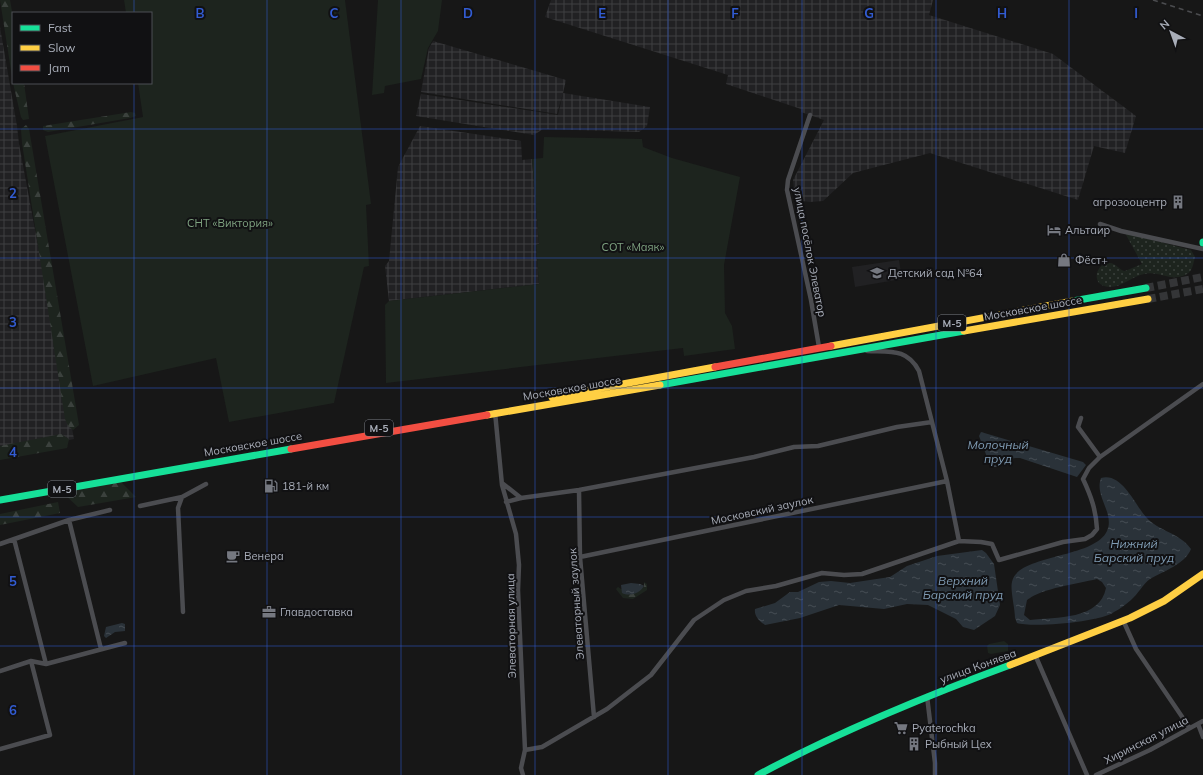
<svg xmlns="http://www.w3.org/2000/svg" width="1203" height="775" font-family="Mulish,sans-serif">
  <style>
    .built { fill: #212123 }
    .industrial { fill: url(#industrial-grid) }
    .grass { fill: url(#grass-dots) }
    .forest { fill: url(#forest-firs) }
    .green { fill: #1d241e }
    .water { fill: url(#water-ripples); fill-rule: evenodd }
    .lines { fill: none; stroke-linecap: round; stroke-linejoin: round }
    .highway-tunnel { stroke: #343537; stroke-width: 8; stroke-dasharray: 8 4; stroke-linecap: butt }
    .street { stroke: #4b4c50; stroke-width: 4.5 }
    .fast { stroke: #16e098; stroke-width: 7 }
    .slow { stroke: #ffcf43; stroke-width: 7 }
    .jam { stroke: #f24e42; stroke-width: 7 }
    .rail { stroke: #4b4c4f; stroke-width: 1.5; stroke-dasharray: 5 4; stroke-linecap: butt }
    .grid { fill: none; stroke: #325cd3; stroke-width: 1; stroke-opacity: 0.55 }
    .labels { text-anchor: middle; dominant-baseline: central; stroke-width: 4; stroke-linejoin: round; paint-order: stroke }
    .shield { fill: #111113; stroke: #7b7e86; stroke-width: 1 }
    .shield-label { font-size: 10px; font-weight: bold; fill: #a8adb8 }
    .poi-label { font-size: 11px; fill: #a8adb8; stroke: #111113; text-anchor: start }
    .park-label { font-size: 11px; fill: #7fa381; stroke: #111113 }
    .street-label { font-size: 11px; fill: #a8adb8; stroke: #111113 }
    .water-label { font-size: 12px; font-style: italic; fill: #7f9bb3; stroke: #111113 }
    .grid-label { font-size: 13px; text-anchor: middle; font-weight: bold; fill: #325cd3; stroke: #111113; stroke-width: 4; stroke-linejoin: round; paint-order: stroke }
  </style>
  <defs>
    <pattern id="industrial-grid" width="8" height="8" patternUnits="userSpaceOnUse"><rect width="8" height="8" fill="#212123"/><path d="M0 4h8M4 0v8" fill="none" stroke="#3e3f41"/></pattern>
    <pattern id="grass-dots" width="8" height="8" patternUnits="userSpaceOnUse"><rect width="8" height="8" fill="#1d241e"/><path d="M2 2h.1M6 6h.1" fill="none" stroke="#3b413d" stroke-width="1.8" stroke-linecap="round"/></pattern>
    <pattern id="forest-firs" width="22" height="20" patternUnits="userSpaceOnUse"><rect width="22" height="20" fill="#1d241e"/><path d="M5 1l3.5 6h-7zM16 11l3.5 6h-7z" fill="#3b413d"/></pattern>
    <pattern id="water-ripples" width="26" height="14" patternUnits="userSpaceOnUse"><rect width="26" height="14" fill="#2a3239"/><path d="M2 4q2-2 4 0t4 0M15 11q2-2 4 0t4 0" fill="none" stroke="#464d54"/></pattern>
  </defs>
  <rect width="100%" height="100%" fill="#171717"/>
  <path class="built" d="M899 260 902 279 855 287 852 267Z"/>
  <path class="industrial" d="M551 0H933L929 15 1053 54 1136 116 1125 153 1094 146 1078 200 930 153 853 173 823 201 810 202 795 200 793 180 824 120 801 112V109L726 84 728 75 545 17Z
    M0 27 17 126 19 144 74 439 0 454Z
    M433 41 566 80 563 93 650 107 647 126 639 132 543 129 534 135 416 116 421 94 558 115 563 93 557 114 421 92 429 48Z
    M420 126 521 141 522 160 532 159 539 244 536 245 539 284 389 301 385 266 389 261 398 167Z"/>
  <path class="grass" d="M1125 233 1191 250 1195 257C1193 264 1193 272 1185 275 1171 282 1158 270 1144 274 1130 277 1118 291 1104 286 1091 282 1097 263 1109 263 1115 262 1119 270 1125 271L1142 264Z"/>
  <path class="forest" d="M0 0H10L13 17V83Z
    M13 83H24L29 119 23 120 21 117Z
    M131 112 135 113 136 116 130 118 48 132 43 130V126Z
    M26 125 29 129 79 425 73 430 68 426 65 419 22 143 21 129Z
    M61 434 69 439 67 448 0 460V446Z
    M121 482 136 497 78 507 62 492Z
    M58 502 60 513 0 525V514Z
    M644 582 647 584V590L633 599 623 598 616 589 618 587 621 589 644 587Z"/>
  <path class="green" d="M124 0H345L371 204 366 205 369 266 364 267 334 403 229 422 216 358 93 386 45 136 143 117 138 83H151V13H126Z
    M378 0H442L438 31 428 48 421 79 385 86 384 93 372 95Z
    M544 137 642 139 643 147 672 158 740 177 724 265 725 313 732 326 735 349 684 356 683 348 386 383 385 305 389 301 539 284 536 245 539 244 532 159 543 158Z
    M1004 641 1008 644V651L991 654 988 653 987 646 989 644Z"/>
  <path class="water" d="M981 432 1083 462 1086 465 1077 477 1020 458C1017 458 1013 458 1010 459 1002 462 998 471 990 465L979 436Z
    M1101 478C1122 472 1135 505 1146 517 1158 531 1180 533 1191 549 1185 564 1164 571 1150 579 1143 584 1138 594 1131 600 1126 604 1120 609 1114 612 1101 622 1033 628 1017 623L1015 618C1015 608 1010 590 1012 582 1017 554 1094 559 1107 531 1115 513 1094 496 1101 478ZM1097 579 1102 582 1106 588C1100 620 1056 617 1030 620L1024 615 1027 600C1043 588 1076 584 1097 579Z
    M982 550 986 553 994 564 1000 605 995 616 974 630 963 627 956 619 928 605 907 604 884 609 839 605 800 618 765 625C759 621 754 616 755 609L775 603 790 592H798L819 582 831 581 850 583 890 577 907 566 937 556Z
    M631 583 640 584 644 586C640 593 630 597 622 593L621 585Z
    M122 623 125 624V631L115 632 106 638 104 636 106 627Z"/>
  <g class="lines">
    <path class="highway-tunnel" d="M1146 288 1203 277
      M1148 299 1203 289"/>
    <path class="street" d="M810 115 788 180 787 190 811 300 819 347
      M1100 224 1121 231 1203 249
      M867 351C890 352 907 348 919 371L947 481 959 541 981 542 992 544 999 560 1063 542 1085 539 1092 535 1097 529C1096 510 1091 496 1083 479L1089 468 1100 457 1203 384
      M495 412 502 485 516 534 519 565 518 590 525 750 521 768 523 775
      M1081 418 1078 427 1100 457
      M502 483 521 498
      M579 490 580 557 594 717
      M182 497 178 508 183 612
      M506 502 521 498 579 490 754 457 794 447 818 446 897 427 932 422
      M140 506 182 497 206 484
      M69 520 101 649
      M14 539 46 664
      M0 544 69 520 110 510
      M580 557 947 481
      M1123 620 1136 649 1189 727
      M1036 657 1087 775
      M0 671 31 661 46 664 125 643
      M927 696 935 763V775
      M1198 724 1203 737
      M0 749 50 735 31 661
      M525 750 542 747 607 709 651 675 694 620 724 600 746 591 776 586 822 573 844 575 862 574 959 541
      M1096 775 1150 750 1203 721"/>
    <path class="fast" d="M1203 242V243
      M1073 301 1146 288
      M660 385 964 331
      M0 500 291 449
      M758 775C840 731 923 697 1010 665"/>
    <path class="slow" d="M964 331 1148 299
      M831 346 1073 301
      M552 397 715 367
      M487 415 660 385
      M1010 665 1130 618 1164 601 1203 574"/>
    <path class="jam" d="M715 367 831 346
      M291 449 487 415"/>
    <path class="rail" d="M1153 0 1203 16"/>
  </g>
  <path class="grid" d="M134 0V13M267 0V775M401 0V775M535 0V775M668 0V775M802 0V775M936 0V775M1069 0V775M134 83V775M0 129H1203M0 258H1203M0 388H1203M0 517H1203M0 646H1203"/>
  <defs>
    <g id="building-bare" transform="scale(1.08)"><path d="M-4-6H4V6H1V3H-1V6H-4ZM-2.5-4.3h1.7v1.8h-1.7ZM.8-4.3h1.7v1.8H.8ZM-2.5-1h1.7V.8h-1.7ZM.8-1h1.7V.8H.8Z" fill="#757880" stroke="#111113" stroke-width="2.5" paint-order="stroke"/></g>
    <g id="hotel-bare" transform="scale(1.08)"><path d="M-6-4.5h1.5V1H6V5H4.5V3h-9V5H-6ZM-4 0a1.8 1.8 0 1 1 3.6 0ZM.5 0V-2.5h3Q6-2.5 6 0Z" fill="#757880" stroke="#111113" stroke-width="2.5" paint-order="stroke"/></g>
    <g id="shop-bare" transform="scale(1.08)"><path d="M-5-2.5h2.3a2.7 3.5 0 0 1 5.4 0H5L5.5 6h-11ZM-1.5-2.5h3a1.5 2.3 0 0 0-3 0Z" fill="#757880" stroke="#111113" stroke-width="2.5" paint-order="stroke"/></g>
    <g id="school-bare" transform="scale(1.08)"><path d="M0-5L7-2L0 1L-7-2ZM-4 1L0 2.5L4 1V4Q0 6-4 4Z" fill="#757880" stroke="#111113" stroke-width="2.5" paint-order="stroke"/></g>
    <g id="fuel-bare" transform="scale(1.08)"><path d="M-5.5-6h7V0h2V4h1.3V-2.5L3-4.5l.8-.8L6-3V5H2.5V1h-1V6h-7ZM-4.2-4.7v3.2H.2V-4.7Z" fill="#757880" stroke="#111113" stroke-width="2.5" paint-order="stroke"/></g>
    <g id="cafe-bare" transform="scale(1.08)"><path d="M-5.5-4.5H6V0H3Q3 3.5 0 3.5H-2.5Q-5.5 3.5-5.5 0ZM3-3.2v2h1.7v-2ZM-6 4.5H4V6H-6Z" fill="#757880" stroke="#111113" stroke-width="2.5" paint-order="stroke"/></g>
    <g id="office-bare" transform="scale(1.08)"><path d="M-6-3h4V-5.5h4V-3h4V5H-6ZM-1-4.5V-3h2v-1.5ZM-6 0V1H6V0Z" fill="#757880" stroke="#111113" stroke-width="2.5" paint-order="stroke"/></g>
    <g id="supermarket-bare" transform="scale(1.08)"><path d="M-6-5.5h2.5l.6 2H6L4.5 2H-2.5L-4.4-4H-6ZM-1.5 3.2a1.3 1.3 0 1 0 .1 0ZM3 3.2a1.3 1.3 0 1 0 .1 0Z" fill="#757880" stroke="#111113" stroke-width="2.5" paint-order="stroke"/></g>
  </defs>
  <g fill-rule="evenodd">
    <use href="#building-bare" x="1178" y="202"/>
    <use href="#hotel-bare" x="1054" y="230"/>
    <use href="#shop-bare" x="1064" y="260"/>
    <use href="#school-bare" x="877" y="273"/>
    <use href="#fuel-bare" x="271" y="486"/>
    <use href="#cafe-bare" x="233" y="556"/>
    <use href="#office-bare" x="269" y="612"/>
    <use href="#supermarket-bare" x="901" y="728"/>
    <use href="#building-bare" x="914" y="744"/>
  </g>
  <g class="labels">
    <g class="shield">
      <rect x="938" y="315" width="28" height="16" rx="3"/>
      <rect x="365" y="420" width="28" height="16" rx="3"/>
      <rect x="48" y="481" width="28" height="16" rx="3"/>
    </g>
    <g class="shield-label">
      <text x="952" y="323">М-5</text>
      <text x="379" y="428">М-5</text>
      <text x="62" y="489">М-5</text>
    </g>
    <g class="poi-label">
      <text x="1167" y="202" text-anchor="end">агрозооцентр</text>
      <text x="1065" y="230">Альтаир</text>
      <text x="1075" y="260">Фёст+</text>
      <text x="888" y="273">Детский сад №64</text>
      <text x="282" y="486">181-й км</text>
      <text x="244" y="556">Венера</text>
      <text x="280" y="612">Главдоставка</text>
      <text x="912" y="728">Pyaterochka</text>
      <text x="925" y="744">Рыбный Цех</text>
    </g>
    <g class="park-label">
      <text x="230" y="223">СНТ «Виктория»</text>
      <text x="633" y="247">СОТ «Маяк»</text>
    </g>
    <g class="street-label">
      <text transform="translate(810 252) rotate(79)">улица посёлок Элеватор</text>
      <text transform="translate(1033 308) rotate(-10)">Московское шоссе</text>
      <text transform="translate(572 388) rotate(-10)">Московское шоссе</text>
      <text transform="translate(253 444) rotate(-10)">Московское шоссе</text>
      <text transform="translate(762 510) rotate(-12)">Московский заулок</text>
      <text transform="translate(576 604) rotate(-94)">Элеваторный заулок</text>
      <text transform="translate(511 626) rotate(-91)">Элеваторная улица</text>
      <text transform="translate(978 666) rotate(-20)">улица Коняева</text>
      <text transform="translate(1146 740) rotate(-27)">Хиринская улица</text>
    </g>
    <g class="water-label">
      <text x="998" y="444">Молочный<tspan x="998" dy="14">пруд</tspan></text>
      <text x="1134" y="543">Нижний<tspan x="1134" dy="14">Барский пруд</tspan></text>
      <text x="963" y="580">Верхний<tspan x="963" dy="14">Барский пруд</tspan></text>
    </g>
  </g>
  <g class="grid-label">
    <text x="200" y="18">B</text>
    <text x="334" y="18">C</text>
    <text x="468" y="18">D</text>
    <text x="602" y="18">E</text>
    <text x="735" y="18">F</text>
    <text x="869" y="18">G</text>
    <text x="1002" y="18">H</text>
    <text x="1136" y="18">I</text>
    <text x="13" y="198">2</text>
    <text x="13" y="327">3</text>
    <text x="13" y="457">4</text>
    <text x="13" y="586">5</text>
    <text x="13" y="715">6</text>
  </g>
  <rect x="12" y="12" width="140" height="72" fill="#111113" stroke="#4d4f55"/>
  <rect x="20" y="25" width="20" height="6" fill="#16e098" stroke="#4d4f55"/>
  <text x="48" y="32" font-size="12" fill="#a8adb8">Fast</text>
  <rect x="20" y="45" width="20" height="6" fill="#ffcf43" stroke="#4d4f55"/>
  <text x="48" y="52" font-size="12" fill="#a8adb8">Slow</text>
  <rect x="20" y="65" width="20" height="6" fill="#f24e42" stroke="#4d4f55"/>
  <text x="48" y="72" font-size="12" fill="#a8adb8">Jam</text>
  <g transform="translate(1171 32) rotate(319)" stroke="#111113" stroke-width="3" paint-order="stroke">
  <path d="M0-3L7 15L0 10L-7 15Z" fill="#a8adb8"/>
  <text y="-6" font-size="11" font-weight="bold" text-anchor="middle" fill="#a8adb8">N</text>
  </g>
</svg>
